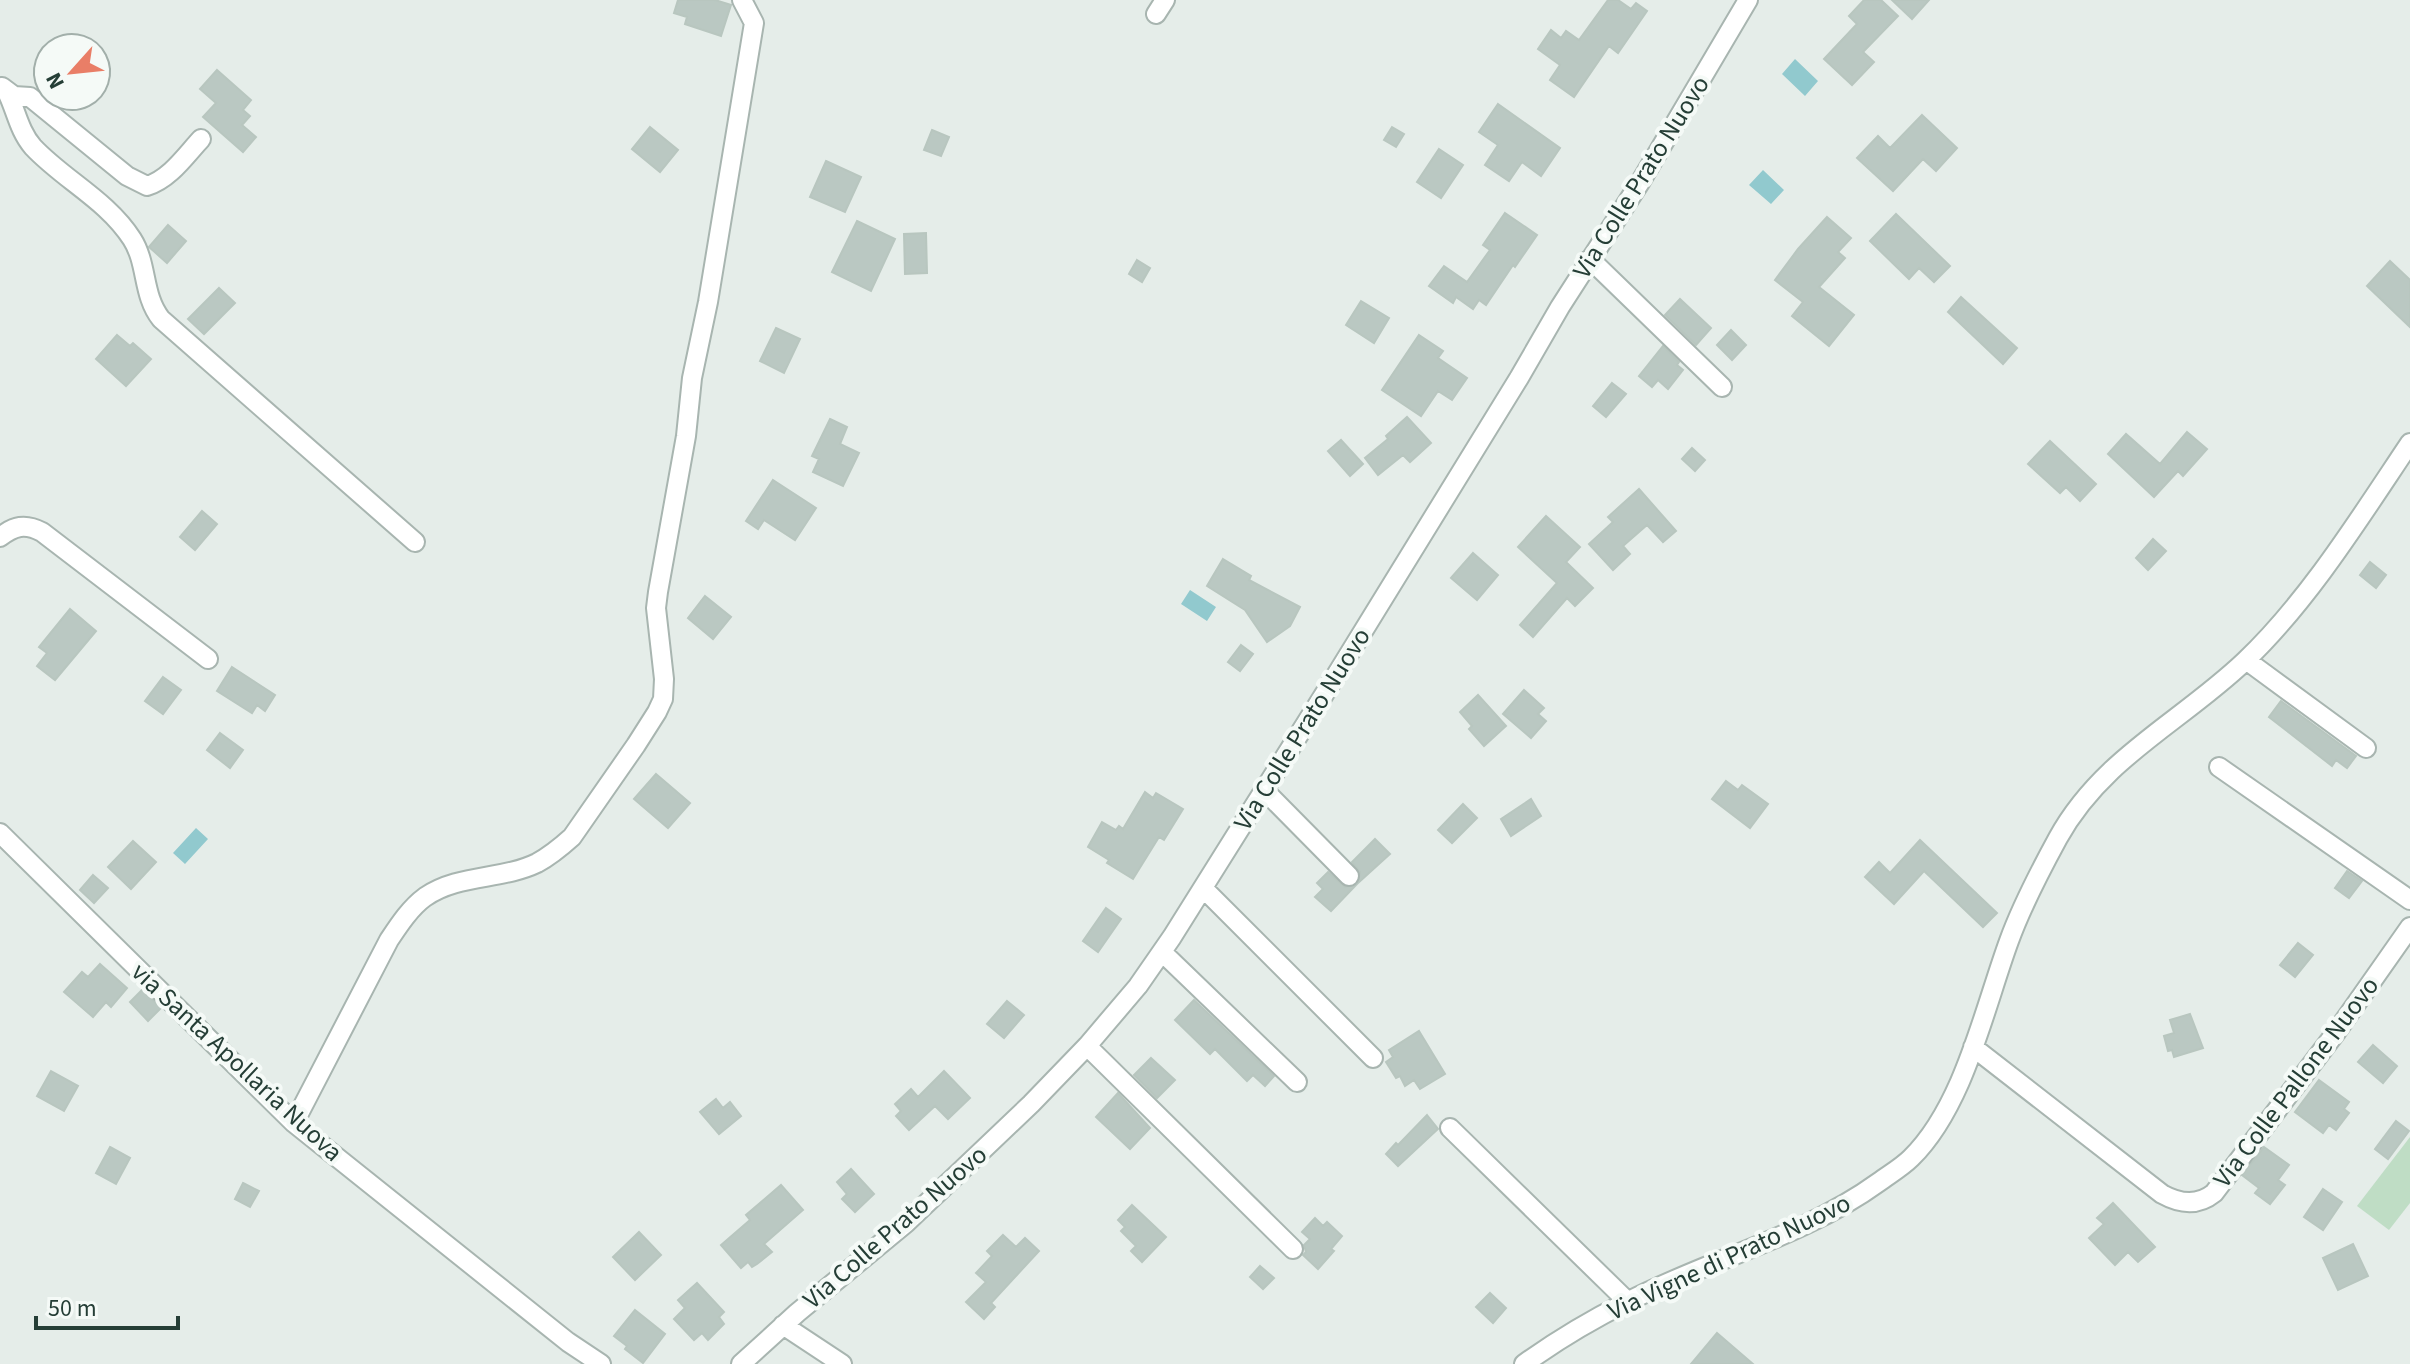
<svg xmlns="http://www.w3.org/2000/svg" width="2410" height="1364" font-family="'Source Sans 3',sans-serif">
  <style>
    .green { fill: #bfddc5 }
    .water { fill: #91c9ce }
    .building { fill: #bac8c2; stroke: #b8c6bf; stroke-width: 2 }
    .lines { fill: none; stroke-linecap: round; stroke-linejoin: round }
    .minor-casing { stroke: #a8b5b0; stroke-width: 22 }
    .minor { stroke: #fff; stroke-width: 18 }
    .labels { text-anchor: middle; dominant-baseline: central; stroke-width: 8; stroke-linejoin: round; paint-order: stroke }
    .street-label { font-size: 26px; fill: #253e36; stroke: #f5faf7 }
  </style>
  <rect width="100%" height="100%" fill="#e5ede9"/>
  <path class="green" d="M2410 1137V1203L2389 1230 2357 1206Z"/>
  <path class="water" d="M1795 59 1818 81 1805 96 1782 74Z
    M1763 170 1784 190 1771 204 1749 185Z
    M1190 590 1216 607 1207 621 1181 604Z
    M196 828 208 839 185 864 173 853Z"/>
  <path class="building" d="M678 0H715L731 5 721 36 685 24 687 17 674 13Z
    M1608 0H1618L1631 9 1636 3 1647 11 1618 53 1609 46 1574 97 1550 80 1560 65 1538 49 1551 30 1561 38 1566 31 1579 40Z
    M1864 0H1881L1898 16 1863 52 1874 62 1852 85 1824 59 1857 24 1849 16Z
    M1892 0H1929L1912 19Z
    M217 70 251 100 243 110 250 116 242 125 256 137 243 152 203 117 216 103 200 89Z
    M1498 104 1560 148 1541 176 1522 162 1509 181 1485 165 1498 145 1479 132Z
    M1922 115 1957 148 1936 171 1923 159 1893 191 1857 158 1878 136 1890 148Z
    M650 127 678 150 660 172 632 149Z
    M1392 127 1404 134 1396 147 1384 140Z
    M932 130 949 137 941 156 924 150Z
    M1439 149 1463 165 1441 198 1417 182Z
    M826 161 861 177 845 212 810 197Z
    M1505 213 1537 235 1515 267 1513 265 1486 305 1479 300 1473 309 1456 297 1453 303 1429 286 1444 266 1467 282 1490 250 1483 245Z
    M1896 214 1950 266 1934 282 1919 268 1909 279 1870 241Z
    M1827 217 1851 238 1838 252 1845 258 1819 287 1854 315 1829 346 1792 316 1803 302 1775 280 1798 249Z
    M857 221 895 239 871 291 832 272Z
    M168 225 186 241 167 263 149 247Z
    M926 233 927 273 905 274 904 234Z
    M1137 260 1150 268 1142 282 1129 274Z
    M2390 261 2410 280V327L2367 286Z
    M219 288 235 303 204 334 188 319Z
    M1961 297 2017 348 2003 364 1948 312Z
    M1680 299 1711 328 1696 345 1665 315Z
    M1361 301 1389 318 1374 343 1346 325Z
    M776 328 800 339 784 373 760 361Z
    M1731 330 1746 345 1732 360 1717 345Z
    M117 335 130 346 133 343 151 359 126 386 96 359Z
    M1419 335 1443 351 1438 358 1467 378 1452 400 1438 391 1421 416 1382 390Z
    M1663 346 1679 362 1677 365 1683 370 1668 389 1658 380 1652 387 1639 376Z
    M1612 383 1626 394 1606 417 1593 406Z
    M1407 417 1431 443 1410 462 1403 455 1378 475 1365 458 1388 439 1386 436Z
    M830 419 847 427 840 444 859 453 843 486 813 472 819 459 812 456Z
    M2187 432 2207 449 2183 476 2178 471 2154 497 2108 454 2126 434 2160 464Z
    M1341 440 1363 464 1350 476 1328 451Z
    M2050 441 2096 484 2080 501 2066 487 2060 493 2028 464Z
    M1692 448 1705 460 1695 471 1682 459Z
    M773 480 816 508 795 540 764 520 758 529 746 521Z
    M1639 489 1676 531 1663 542 1647 525 1623 546 1630 554 1613 570 1589 544 1613 522 1608 517Z
    M202 511 217 524 195 550 180 537Z
    M1546 516 1580 547 1566 562 1593 588 1575 606 1567 598 1533 637 1520 625 1557 583 1518 547Z
    M2153 539 2166 551 2148 570 2136 558Z
    M1473 553 1498 575 1477 600 1451 578Z
    M1223 559 1251 576 1249 580 1300 607 1290 626 1267 642 1245 610 1207 586Z
    M2370 562 2386 575 2376 588 2360 575Z
    M705 596 731 617 713 639 688 618Z
    M70 609 96 631 55 680 37 666 47 653 39 647Z
    M1241 645 1253 654 1240 671 1228 662Z
    M232 667 275 695 265 711 257 705 252 713 217 691Z
    M163 677 181 690 163 714 145 701Z
    M1524 690 1544 708 1538 714 1546 721 1531 738 1503 714Z
    M1478 695 1506 726 1484 746 1469 729 1472 726 1460 712Z
    M2281 701 2356 756 2347 768 2336 760 2332 766 2269 717Z
    M220 733 243 750 230 768 207 750Z
    M656 774 690 803 668 828 634 799Z
    M1726 781 1738 790 1742 785 1768 804 1750 828 1712 799Z
    M1145 792 1153 798 1156 793 1183 809 1164 840 1159 837 1133 879 1107 863 1109 860 1088 847 1102 822 1116 830 1119 826 1123 829Z
    M1531 799 1541 816 1511 836 1501 819Z
    M1463 804 1477 818 1452 843 1438 830Z
    M1375 839 1390 854 1358 883 1360 872 1352 862Z
    M1920 840 1997 913 1983 927 1924 871 1894 904 1865 877 1879 862 1890 873Z
    M133 841 156 862 131 889 108 867Z
    M2347 871 2362 881 2349 898 2335 888Z
    M1328 872 1345 887 1356 885 1331 911 1315 897 1323 889 1317 883Z
    M93 875 108 888 94 903 80 890Z
    M1106 908 1121 919 1098 952 1083 941Z
    M2298 943 2313 955 2295 977 2280 965Z
    M100 964 127 988 111 1007 106 1002 93 1017 64 992 82 972 88 977Z
    M142 990 161 1008 148 1021 130 1002Z
    M1194 1000 1274 1076 1265 1086 1253 1075 1247 1081 1215 1049 1210 1054 1175 1020Z
    M1007 1001 1024 1015 1004 1038 987 1024Z
    M2190 1014 2203 1048 2174 1057 2172 1050 2168 1051 2164 1036 2174 1033 2170 1020Z
    M1419 1031 1445 1074 1420 1089 1414 1080 1405 1086 1400 1076 1396 1078 1386 1062 1393 1057 1389 1050Z
    M2373 1045 2397 1066 2383 1083 2358 1062Z
    M1151 1058 1175 1080 1157 1098 1134 1075Z
    M51 1071 78 1086 64 1111 37 1096Z
    M944 1071 970 1098 948 1119 935 1106 909 1130 896 1116 901 1111 895 1104 911 1089 918 1097Z
    M2319 1080 2349 1102 2344 1109 2349 1113 2336 1130 2329 1125 2323 1133 2295 1112Z
    M1118 1093 1150 1128 1130 1149 1096 1117Z
    M716 1099 723 1108 730 1102 741 1116 719 1134 700 1112Z
    M1427 1115 1438 1129 1398 1166 1386 1154 1396 1143 1398 1145Z
    M2396 1121 2409 1131 2388 1159 2375 1149Z
    M110 1147 130 1158 116 1184 96 1173Z
    M2264 1147 2289 1165 2278 1180 2285 1185 2270 1204 2255 1193 2259 1188 2242 1175Z
    M851 1169 874 1194 855 1212 842 1199 847 1194 837 1182Z
    M243 1183 259 1191 250 1207 235 1199Z
    M781 1185 803 1210 764 1244 772 1252 757 1264 752 1267 748 1262 741 1268 721 1245 750 1220 746 1215Z
    M2323 1189 2342 1202 2323 1230 2304 1217Z
    M2113 1203 2155 1247 2138 1262 2128 1252 2115 1265 2089 1238 2104 1224 2097 1218Z
    M1132 1205 1166 1237 1142 1262 1131 1251 1136 1246 1121 1231 1125 1227 1118 1220Z
    M1315 1218 1323 1226 1327 1222 1342 1236 1331 1249 1334 1251 1318 1269 1303 1255 1306 1252 1304 1245 1310 1239 1302 1232Z
    M639 1232 661 1255 635 1280 613 1257Z
    M1003 1235 1016 1247 1025 1238 1039 1251 991 1303 995 1307 984 1319 966 1302 986 1282 976 1273 992 1256 987 1251Z
    M2353 1244 2368 1276 2338 1290 2323 1258Z
    M1260 1266 1274 1278 1263 1289 1250 1277Z
    M697 1283 724 1312 719 1317 724 1324 708 1340 702 1333 694 1340 674 1319 685 1308 678 1300Z
    M1490 1293 1506 1308 1493 1323 1476 1307Z
    M635 1310 665 1334 643 1363 625 1349 627 1346 614 1336Z
    M1717 1333 1753 1364H1691Z"/>
  <g class="lines">
    <g class="minor-casing">
      <path id="minor" d="M1156 14 1165 0
        M2 87 14 96 30 97 127 176 147 186C170 179 186 155 201 139
        M7 92C16 110 19 131 33 147 64 180 107 200 132 239 148 264 142 295 161 319L415 542
        M1590 259 1722 387
        M0 537C14 526 25 523 42 532L208 659
        M2246 660 2366 748
        M2219 767 2410 900
        M1264 790 1349 876
        M0 833 294 1123 568 1342 601 1364
        M1203 888 1373 1058
        M1162 952 1297 1082
        M1087 1046 1293 1249
        M1973 1047 2162 1194C2180 1204 2198 1206 2214 1193L2337 1031 2410 927
        M294 1123 389 940C399 925 410 908 425 897 458 874 502 880 537 863 550 856 562 846 572 837L636 745 657 712 663 699 664 679 656 608 658 592 686 436 692 378 708 302 754 23 742 0
        M1450 1128 1627 1301
        M783 1325 842 1364
        M741 1364 797 1313 906 1223 1031 1104 1087 1046 1138 986 1172 937 1330 685 1519 378 1560 307 1641 181 1748 0
        M1524 1364C1556 1341 1591 1320 1627 1302 1710 1259 1803 1237 1879 1182 1890 1174 1902 1167 1911 1158 1964 1106 1984 1009 2009 941 2022 905 2040 871 2058 838 2102 758 2181 722 2245 661 2309 600 2361 516 2410 443"/>
    </g>
    <use href="#minor" class="minor"/>
  </g>
  <g class="labels">
    <g class="street-label">
      <text transform="translate(1641 177) rotate(-58)">Via Colle Prato Nuovo</text>
      <text transform="translate(1302 729) rotate(-58)">Via Colle Prato Nuovo</text>
      <text transform="translate(237 1062) rotate(43)">via Santa Apollaria Nuova</text>
      <text transform="translate(2296 1082) rotate(-53)">Via Colle Pallone Nuovo</text>
      <text transform="translate(895 1227) rotate(-41)">Via Colle Prato Nuovo</text>
      <text transform="translate(1729 1257) rotate(-25)">Via Vigne di Prato Nuovo</text>
    </g>
  </g>
  <g transform="translate(72 72) rotate(243)"><circle r="38" fill="#f5faf7" stroke="#a2afaa" stroke-width="2"/>
  <path d="M0-6L14 30L0 20L-14 30Z" fill="#e97e67"/>
  <text y="-12" font-size="22" font-weight="bold" text-anchor="middle" fill="#253e36">N</text>
  </g>
  <path d="M36 1316v12h142v-12" fill="none" stroke="#253e36" stroke-width="4"/>
  <text x="48" y="1316" font-size="24" fill="#253e36" stroke="#f5faf7" stroke-width="6" paint-order="stroke">50 m</text>
</svg>
